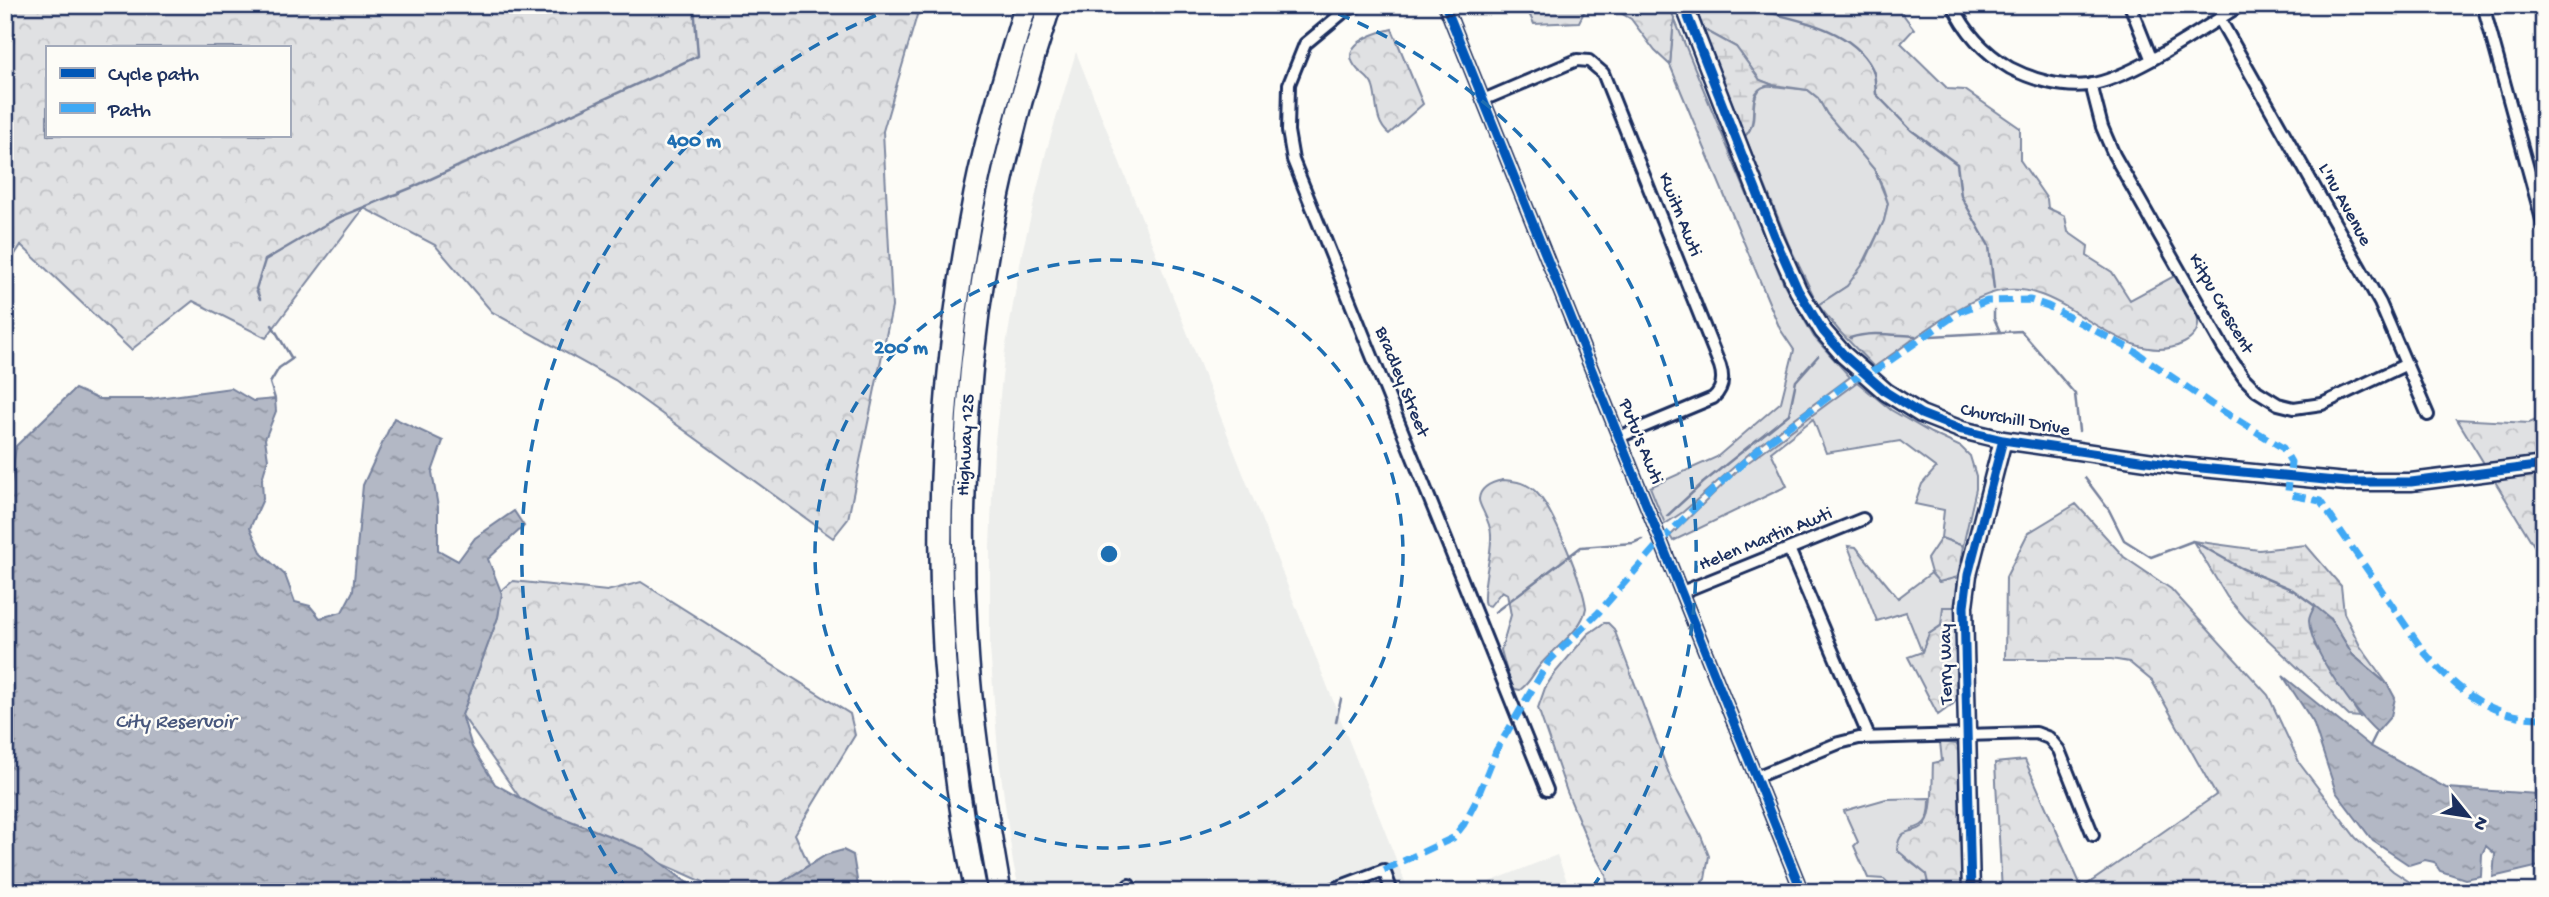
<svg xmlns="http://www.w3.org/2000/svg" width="2549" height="897" font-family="'Gochi Hand',sans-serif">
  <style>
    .built { fill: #edeeec }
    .green { fill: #e0e1e3; stroke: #7e88a0; stroke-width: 2 }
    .forest { fill: url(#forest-crowns); stroke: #7e88a0; stroke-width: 2; fill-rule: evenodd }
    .wetland { fill: url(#wetland-marsh); stroke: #7e88a0; stroke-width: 2 }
    .water { fill: url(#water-ripples); stroke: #76819c; stroke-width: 2 }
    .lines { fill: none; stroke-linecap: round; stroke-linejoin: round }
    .stream { stroke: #76819c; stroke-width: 2.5 }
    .street-casing { stroke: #1b2f5e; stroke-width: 16 }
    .secondary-casing { stroke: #1b2f5e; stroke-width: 21 }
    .highway-casing { stroke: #1b2f5e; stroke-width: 26 }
    .street { stroke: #fdfcf7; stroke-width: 10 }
    .secondary { stroke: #fdfcf7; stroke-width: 16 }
    .highway { stroke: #fdfcf7; stroke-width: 21 }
    .quiet { stroke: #3fa9f5; stroke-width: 7; stroke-dasharray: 14 7; stroke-linecap: butt }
    .cycleway-casing { stroke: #fdfcf7; stroke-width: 13 }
    .cycleway { stroke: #0057b8; stroke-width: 9 }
    .ring { fill: none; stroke: #1f6fb2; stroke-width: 3.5; stroke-dasharray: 12 9 }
    .labels { text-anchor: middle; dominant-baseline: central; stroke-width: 5; stroke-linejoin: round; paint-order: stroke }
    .street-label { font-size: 19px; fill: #1b2f5e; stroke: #fdfcf7 }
    .water-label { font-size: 21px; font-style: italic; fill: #49587d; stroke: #fdfcf7 }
    .centre { fill: #1f6fb2; stroke: #fdfcf7; stroke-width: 3.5 }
    .ring-label { font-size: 21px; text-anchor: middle; font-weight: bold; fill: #1f6fb2; stroke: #fdfcf7; stroke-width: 5; stroke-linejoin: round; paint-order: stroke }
  </style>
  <defs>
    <pattern id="forest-crowns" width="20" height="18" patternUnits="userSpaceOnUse" patternTransform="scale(1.75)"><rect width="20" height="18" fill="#e0e1e3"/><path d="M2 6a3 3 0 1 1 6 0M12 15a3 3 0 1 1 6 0" fill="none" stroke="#c0c1c5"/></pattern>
    <pattern id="wetland-marsh" width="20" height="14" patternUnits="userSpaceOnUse" patternTransform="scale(1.75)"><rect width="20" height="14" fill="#e0e1e3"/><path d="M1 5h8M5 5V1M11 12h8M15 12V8" fill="none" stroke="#c0c1c5"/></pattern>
    <pattern id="water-ripples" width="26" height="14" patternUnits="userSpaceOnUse" patternTransform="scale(1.75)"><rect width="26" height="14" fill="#b3b8c5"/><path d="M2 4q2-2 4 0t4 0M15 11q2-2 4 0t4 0" fill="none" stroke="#9196a3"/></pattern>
  </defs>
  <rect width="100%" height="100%" fill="#fdfcf7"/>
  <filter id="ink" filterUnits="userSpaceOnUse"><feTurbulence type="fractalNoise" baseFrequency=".0143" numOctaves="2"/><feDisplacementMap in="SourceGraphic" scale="14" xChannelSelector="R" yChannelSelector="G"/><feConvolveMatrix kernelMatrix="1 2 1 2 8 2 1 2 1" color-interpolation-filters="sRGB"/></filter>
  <g filter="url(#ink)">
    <path class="built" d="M1076 52 1409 892H1020L1013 863 998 752 990 648V547L994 449 1005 351 1022 253 1046 152Z
      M1557 855 1571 892H1464Z"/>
    <path class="green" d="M1674 18 1784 284 1814 337 1850 377 1759 445 1683 512 1665 524 1650 487 1717 457 1781 402 1794 350 1780 329 1670 65Z
      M1764 85 1808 90 1818 98 1827 114 1874 169 1888 203 1884 221 1857 276 1847 286 1818 305 1789 245 1745 136C1762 119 1745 101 1764 85Z
      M1857 382 1891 410 1931 433 1961 447 1970 456 1976 476V489L1963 546 1941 538 1944 510 1915 504 1922 484 1936 468 1900 441 1826 453 1813 419 1771 452 1787 486 1673 541 1670 536 1739 469Z
      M1848 546 1856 547 1898 598 1931 573 1939 582 1958 577 1957 607H1943V624L1929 634 1922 652 1906 612 1877 621Z
      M1930 798C1930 814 1929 826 1911 829L1904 857 1926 874 1930 892H1898L1884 879 1868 878 1854 846 1858 842 1844 811 1886 799Z"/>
    <path class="forest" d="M5 5H920L883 131 892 307 848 519 833 538 615 380 492 312 435 245 364 208 266 338 193 301 131 350 21 245 5 270ZM289 47V135H47V47Z
      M1525 5H1601L1584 12 1579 22 1534 24Z
      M1607 5H1669L1674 18 1670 65 1655 51 1631 19Z
      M1695 5H1896L1914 29 1901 43 1948 89 1965 90 2020 128V160L2047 199 2048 208 2065 216 2068 232 2088 246 2087 256 2112 272 2130 300 2176 275C2187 295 2215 327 2184 343 2135 368 2083 308 2038 294 2027 290 2013 289 2001 291 1966 296 1906 346 1874 367L1840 332 1818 305 1847 286 1866 260 1884 221 1888 203 1883 188 1874 169 1827 114 1818 98 1808 90 1773 85 1760 80 1736 47 1703 29Z
      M1392 29 1423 104 1389 134C1374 122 1378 102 1373 87 1371 79 1363 75 1358 70 1335 45 1375 33 1392 29Z
      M2544 417V562L2457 419 2529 423Z
      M1503 480C1516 481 1528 483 1537 493 1554 511 1583 584 1586 608 1582 631 1555 647 1541 664 1534 672 1530 683 1520 690L1515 689 1510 683 1501 650 1511 615 1507 594 1502 591 1490 606 1485 605 1484 601C1483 578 1492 556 1491 535 1491 521 1478 505 1479 499 1480 486 1493 482 1503 480Z
      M2076 504 2124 557 2171 589 2268 695 2300 764 2356 838 2393 871 2425 892H2002L1995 763 2025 760 2082 888 2216 795 2152 681 2129 662 2111 659H2005L2006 577 2028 533Z
      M1941 538 1963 546 1958 577 1939 582 1931 573 1927 559Z
      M513 581 607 591 641 582 850 714 855 735 795 834 809 865 778 885H710L540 809 520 798 462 715 498 617 501 591Z
      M1943 607H1957L1959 696 1953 704 1938 715 1908 657 1922 652 1929 634 1941 626Z
      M1604 623H1608L1614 629 1671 779 1701 836 1709 856 1705 879 1693 892H1608L1606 875 1590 847 1567 792 1538 708 1545 688 1554 674 1588 634Z
      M1940 742 1956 744 1961 751 1964 892H1930L1926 874 1897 850C1899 823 1916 837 1926 823 1934 812 1932 777 1933 763L1942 761Z"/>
    <path class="wetland" d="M1703 29 1736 47 1760 80 1773 85C1740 87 1763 118 1745 136Z
      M2193 541 2259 550 2306 545 2341 586 2344 613 2360 646 2388 685 2353 655 2331 619 2314 644 2360 717 2349 716 2246 619 2227 597Z"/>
    <path class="water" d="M231 388 253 401 275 399 276 411 265 439 268 459 262 479 263 499 250 528 262 554 285 575 295 602 310 606 320 618 342 612 353 591 363 485 394 418 443 441 432 472 438 507V550L458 561 475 538 514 511 524 526 488 559 502 594 498 617 462 715 472 747 495 784 540 809 643 849 699 892H5V487L11 482 16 446 75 389 98 399H150Z
      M2315 606 2331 619 2353 655 2388 685 2395 698 2391 716 2377 732C2354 711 2311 652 2309 621 2309 616 2312 611 2315 606Z
      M2283 676 2370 746 2446 788 2538 794 2544 791V865L2493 877 2495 854 2486 846 2482 854 2481 876 2465 879 2440 871 2434 862 2425 860 2409 865 2373 841 2336 792 2313 722Z
      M843 850 853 855 859 892H775L779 884 826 855Z"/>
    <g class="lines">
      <path class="stream" d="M1750 5 1753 9C1794 19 1851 27 1872 68 1876 75 1875 86 1876 94L1911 130 1957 164 1961 196 1989 246 1994 289
        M260 299 256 289 265 260 335 219 411 188 698 56 694 5
        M1994 310V318L2000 332
        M272 325 292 359 279 368 270 383 275 399
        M1931 336 2021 331 2075 394 2079 431
        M1850 338C1870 331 1893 335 1915 336
        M2085 478 2109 510 2124 540 2151 557 2193 541 2241 568 2293 590 2315 606
        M1667 516 1703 483 1789 414 1796 381 1818 356
        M1495 612 1581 547 1633 543 1642 539
        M1336 722 1341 699
        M2370 746 2377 732"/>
      <g class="street-casing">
        <path id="street" d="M1360 5 1346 10 1305 44 1289 84 1288 131 1293 160 1547 790
          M1445 5 1802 892
          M1953 5C1965 32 1985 53 2010 68 2033 80 2062 88 2088 85 2131 79 2202 29 2241 5
          M2130 5 2151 58
          M2483 5 2544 227
          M2219 18 2380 303 2428 415
          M2091 84 2102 127 2114 155 2224 349 2244 378 2257 391 2278 404 2294 408 2322 404 2407 364
          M1483 100 1577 60 1589 61 1603 73 1720 366C1724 378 1723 389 1713 398L1619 437
          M1789 549 1869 737
          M1682 592 1863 519
          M1756 777 1839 743 1859 738 2036 733 2049 738 2059 750 2093 835
          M1129 885 1132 892
          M1325 892 1384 870 1392 892"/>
      </g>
      <g class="secondary-casing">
        <path id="secondary" d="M1684 5 1774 236 1798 290 1823 331 1844 355 1886 392 1921 414 1962 430 2003 440 2181 466 2346 482H2411L2544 465
          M1971 892 1964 606 1968 575 2003 440"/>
      </g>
      <g class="highway-casing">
        <path id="highway" d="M976 892C929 661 930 425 975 194 988 130 1007 68 1026 5
          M1000 892C985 805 970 718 966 630 954 414 982 210 1050 5"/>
      </g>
      <use href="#street" class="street"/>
      <use href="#secondary" class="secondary"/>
      <use href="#highway" class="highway"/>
      <path class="quiet" d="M1384 870 1453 838 1464 824 1475 803 1496 751 1549 661 1599 612 1661 541 1715 488 1761 447 1853 379 1878 369 1961 311 1987 301 2030 300 2048 306 2136 352 2211 404 2283 448 2291 462 2288 491 2291 495 2320 501 2424 652C2457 690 2491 719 2544 718"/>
      <g class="cycleway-casing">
        <path id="cycleway" d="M1445 5 1802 892
          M1688 17 1774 236 1798 290 1823 331 1844 355 1886 392 1921 414 1962 430 2003 440 2181 466 2346 482H2411L2544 465
          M1971 892 1964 606 1968 575 2003 440"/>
      </g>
      <use href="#cycleway" class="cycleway"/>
    </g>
  </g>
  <g class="ring">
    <circle cx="1109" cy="554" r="294"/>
    <path d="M628 891A587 587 0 0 1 899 6M1319 6A587 587 0 0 1 1590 891"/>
  </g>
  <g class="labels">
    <g class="street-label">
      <text transform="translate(2344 205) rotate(61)">L'nu Avenue</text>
      <text transform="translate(1679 215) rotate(68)">Kwitn Awti</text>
      <text transform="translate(2220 304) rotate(60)">Kitpu Crescent</text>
      <text transform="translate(1401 382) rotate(68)">Bradley Street</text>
      <text transform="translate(2015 421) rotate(11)">Churchill Drive</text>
      <text transform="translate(1640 442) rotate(68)">Putu's Awti</text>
      <text transform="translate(967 445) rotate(-87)">Highway 125</text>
      <text transform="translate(1766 540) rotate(-22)">Helen Martin Awti</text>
      <text transform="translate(1947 664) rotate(-91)">Terry Way</text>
    </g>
    <g class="water-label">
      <text x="175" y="723">City Reservoir</text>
    </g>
  </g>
  <circle cx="1109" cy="554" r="10" class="centre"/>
  <g class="ring-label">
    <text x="694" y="146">400 m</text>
    <text x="901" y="353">200 m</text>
  </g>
  <rect width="2549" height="897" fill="none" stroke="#fdfcf7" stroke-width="28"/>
  <rect x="14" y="14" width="2521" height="869" fill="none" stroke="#1b2f5e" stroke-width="2.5" filter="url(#ink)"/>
  <rect x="46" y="46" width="245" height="91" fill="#fdfcf7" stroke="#a3aaba" stroke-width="2"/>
  <rect x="60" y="68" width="35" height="10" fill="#0057b8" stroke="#a3aaba" stroke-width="2"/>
  <text x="108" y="80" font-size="21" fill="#1b2f5e">Cycle path</text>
  <rect x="60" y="103" width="35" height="10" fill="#3fa9f5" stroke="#a3aaba" stroke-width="2"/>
  <text x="108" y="116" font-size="21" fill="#1b2f5e">Path</text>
  <g transform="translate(2468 816) rotate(120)" stroke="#fdfcf7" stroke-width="5" paint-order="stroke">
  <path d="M0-5L12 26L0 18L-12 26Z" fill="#1b2f5e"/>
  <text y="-10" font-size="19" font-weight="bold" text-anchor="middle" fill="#1b2f5e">N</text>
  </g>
</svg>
